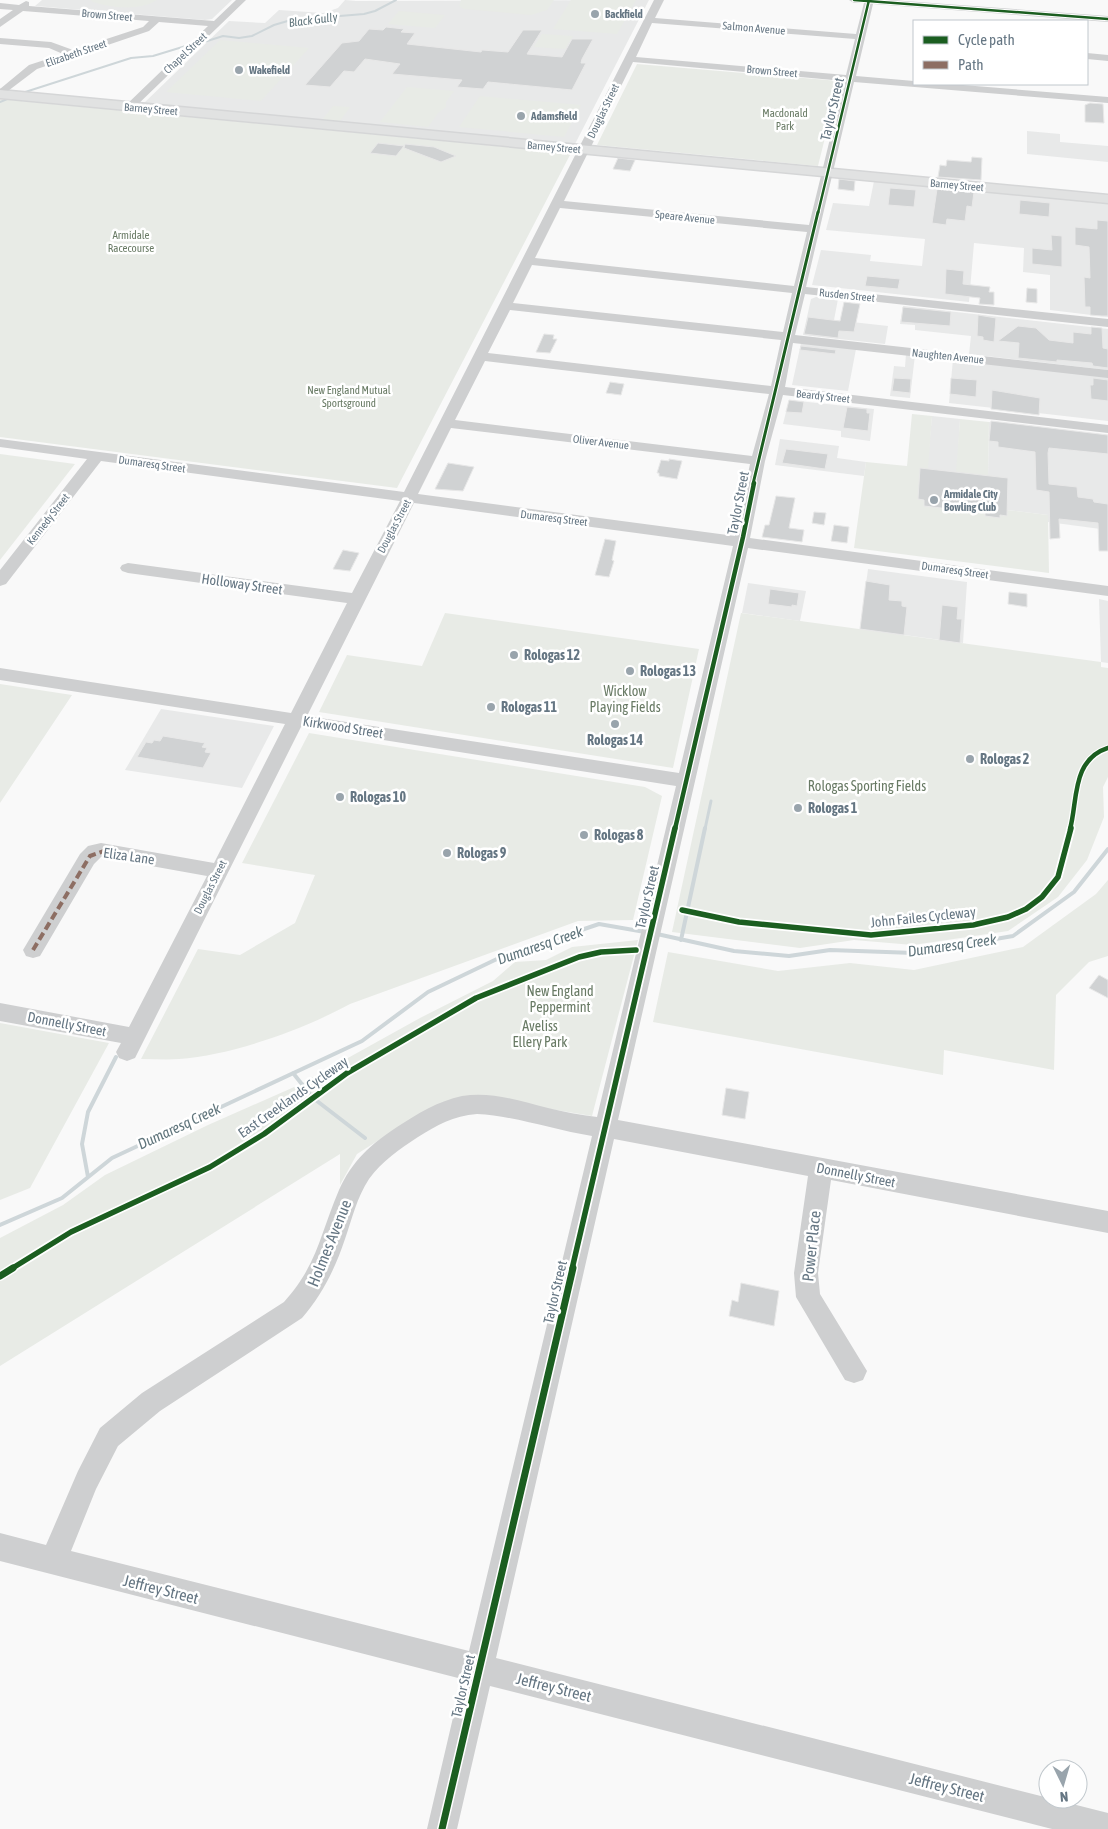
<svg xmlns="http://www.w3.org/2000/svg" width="1108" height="1829" font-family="'Asap Condensed',sans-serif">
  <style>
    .built { fill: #e8e9e9 }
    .green { fill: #e8ebe6 }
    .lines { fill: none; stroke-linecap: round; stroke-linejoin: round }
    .stream-far2 { stroke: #ced6d9; stroke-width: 2 }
    .stream-far1 { stroke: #ced6d9; stroke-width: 3 }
    .stream { stroke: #ced6d9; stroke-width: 4 }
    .building { fill: #d0d2d3; stroke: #e8e8e8 }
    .major-casing { stroke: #d5d6d7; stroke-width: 3 }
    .minor { fill: #cecfd0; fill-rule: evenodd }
    .major { fill: #e1e2e2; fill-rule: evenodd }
    .quiet { stroke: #8d6e63; stroke-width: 4; stroke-dasharray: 8 4; stroke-linecap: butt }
    .cycleway-far4-casing { stroke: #fff; stroke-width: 4.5 }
    .cycleway-far3-casing { stroke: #fff; stroke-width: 5 }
    .cycleway-far2-casing { stroke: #fff; stroke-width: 7 }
    .cycleway-far1-casing { stroke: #fff; stroke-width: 9 }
    .cycleway-casing { stroke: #fff; stroke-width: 10 }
    .cycleway-far4 { stroke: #1b5e20; stroke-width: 2.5 }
    .cycleway-far3 { stroke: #1b5e20; stroke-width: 3 }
    .cycleway-far2 { stroke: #1b5e20; stroke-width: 4.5 }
    .cycleway-far1 { stroke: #1b5e20; stroke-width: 5.5 }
    .cycleway { stroke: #1b5e20; stroke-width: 7 }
    .poi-dot { fill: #99a4ac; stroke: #fff; stroke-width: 2 }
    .labels { text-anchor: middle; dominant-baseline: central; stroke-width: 5; stroke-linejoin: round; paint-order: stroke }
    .far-poi-label { font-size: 11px; font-weight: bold; fill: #657683; stroke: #fff; text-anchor: start }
    .far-street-label { font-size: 11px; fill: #657683; stroke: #fff }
    .far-park-label { font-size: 11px; fill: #687a64; stroke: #fff }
    .far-water-label { font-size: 12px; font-style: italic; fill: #60757c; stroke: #fff }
    .street-label { font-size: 14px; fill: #657683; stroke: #fff }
    .poi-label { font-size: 14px; font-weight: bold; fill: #657683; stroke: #fff; text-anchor: start }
    .park-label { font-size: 14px; fill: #687a64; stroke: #fff }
    .water-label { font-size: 15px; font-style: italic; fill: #60757c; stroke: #fff }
    .near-street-label { font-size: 16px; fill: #657683; stroke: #fff }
  </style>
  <rect width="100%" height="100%" fill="#f9f9f9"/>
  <path class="built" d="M42 0H232L212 19 205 20 35 6Z
    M345 0 356 1 649 0 575 144 144 103 229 21 265 23 279 10 323 13 338 8Z
    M1027 131 1060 134V142L1108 146V162L1027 154Z
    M874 181 1108 204V317L1050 310V275L1023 272 1024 248 974 243 969 302 812 285 821 250 871 255 870 261 922 266 925 239 826 230 833 203 869 206Z
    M816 297 838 299 834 320 888 326 885 344 803 335 811 299Z
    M903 306 1108 329V370L969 354 971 336 915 330V325L900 324Z
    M801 343 856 349 848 391 792 385Z
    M906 354 915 355 910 398 890 396 894 366 905 367Z
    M953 359 1108 376V421L949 403Z
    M789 400 874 409 870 441 841 437V431L783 424Z
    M932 416 960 419 957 472 927 469Z
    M989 422 1108 435V530L1048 522V515L1007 510 988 476Z
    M780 439 839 446 837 458 866 462 864 476 775 465Z
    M868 569 967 582 963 643 860 629Z
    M748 583 806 591 800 621 742 613Z
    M1099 599 1108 601V663L1101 662Z
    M161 709 274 726 242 788 125 770Z"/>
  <path class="green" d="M91 0H157C139 11 112 8 93 2Z
    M461 0H554L547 10 531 15 464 9 459 6Z
    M571 0H636L617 34 553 29Z
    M399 11 445 15 435 28 388 24Z
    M542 34 573 36 565 49 534 47Z
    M220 40 309 48 261 101 166 92Z
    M637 64 839 81 818 166 597 145Z
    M407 87 454 91 446 102V107L438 113 428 127 380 122Z
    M480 96 581 105 564 137 459 127Z
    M0 99 571 153 397 488 0 437Z
    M333 106 350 107 340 121 322 120Z
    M912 414 932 416 928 469 956 472 960 419 989 422 988 475 1008 478 1007 510 1048 515 1049 573 854 548 866 462 907 466Z
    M0 454 75 464 0 560Z
    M445 613 699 649 673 768 319 712 347 655 422 666Z
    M741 613 1101 662V667L1108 668V777L1103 787 1104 817 1087 860 1058 897 1008 931 913 945 854 940 800 948 672 932Z
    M0 684 72 695 0 803Z
    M309 733 645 787 662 796 633 920 578 921 350 1004C302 1030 233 1055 179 1059 167 1060 154 1059 141 1059L198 949 240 955 295 923 315 875 242 863Z
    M1108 880V956L1089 962 1056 995 1054 1070 944 1050 943 1075 653 1022 668 952 778 971 850 963 914 970 1023 947 1096 894Z
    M638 940 592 1116 479 1097 417 1116 357 1154 340 1185V1154L0 1366V1238L63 1205 105 1175 208 1125 301 1084 420 1018 493 981 515 962 546 960 572 947Z
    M0 1023 109 1043 30 1188 0 1200Z"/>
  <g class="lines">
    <path class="stream-far2" d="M201 43 223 36 239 38 252 36 274 25 291 20 364 14 375 11 396 0
      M19 94 131 58 153 56 189 45
      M0 102 12 97"/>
    <path class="stream-far1" d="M705 829 711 801"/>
    <path class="stream" d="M657 934 734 951 789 956 830 950 914 953 1013 936 1074 892 1108 849
      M681 940 705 828
      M293 1073 309 1093
      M317 1101 365 1138
      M88 1177 82 1144 88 1112 116 1057
      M0 1225 62 1198 112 1158 362 1041 428 992 499 958 599 924 645 932"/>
  </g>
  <path class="building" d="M386 27 404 29 401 32 415 33 407 44 481 52 482 50 508 52 523 30H542L527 54 562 57 572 39H593L582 59 581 63H586L572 90 488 82 483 89 457 87 462 80 392 74 400 64 365 59 354 72 344 71 330 87 305 85 342 43 359 41 369 29 383 30Z
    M1090 103 1103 104 1104 123 1085 122V105Z
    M378 143 404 146 396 156 370 153Z
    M405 144 434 147 456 156 441 162 404 148Z
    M972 157 982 158 981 180 938 177 940 165 946 166 947 160 971 162Z
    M618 158 635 160 630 171 613 169Z
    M839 179 855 181 854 191 838 189Z
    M890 188 916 190 914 207 888 205Z
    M937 189 974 192 972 207 967 206 965 221 947 219 946 225 932 223Z
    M1020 200 1050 203 1049 217 1019 214Z
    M1097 220 1108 221V316H1102L1090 315V307H1085L1084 277 1090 278 1089 247 1075 245V227L1097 229Z
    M1051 235 1062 236V267L1032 264V248L1052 250Z
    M946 269 964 271 963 284 990 287 989 292H994V305L979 304 980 298 945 294Z
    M867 276 900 279 898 289 865 286Z
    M1027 288 1037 289V303L1026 302Z
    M844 302 860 304 854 332 839 331 838 338 804 334 808 317 840 321Z
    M903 307 951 312 950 326 901 322Z
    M978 315 996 318 994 342 983 340V337L977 336Z
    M1018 326 1036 328 1049 340 1073 343V332L1091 334V327L1102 328 1103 348 1108 349V368L1093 366 1092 363 1057 360V362L1018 358 1019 343 998 341Z
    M544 334 554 335 553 339H557L550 353 536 352Z
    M801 346 836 350 835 354 800 350Z
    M894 378 911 379 910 393 892 391Z
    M951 378 977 380 976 397 950 394Z
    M1093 378 1108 380V401L1091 399 1090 385H1093Z
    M610 382 624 384 621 395 606 393Z
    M992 390 1040 398 1039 415 991 409Z
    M789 400 804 402 802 413 786 412Z
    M847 407 867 409V413H870L868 431 843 428Z
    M991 421 1108 435V454L1049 448 1048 453 1049 484 1077 487 1078 497 1093 499 1094 502 1108 504V551H1099L1098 523 1059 519 1060 538 1050 539 1049 492 1036 490 1035 452 998 447V442L989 441Z
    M786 449 828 454 825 469 782 463Z
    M669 459 682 461 677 479 659 476V473H657L661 460 669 461Z
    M448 463 474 467 463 491 435 489Z
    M920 468 1008 478 1007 516 1000 515V518L985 516V513L924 506V500L918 499Z
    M776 496 795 498 789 528 804 530 802 542 762 537 765 525H769Z
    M814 512 826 513 824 525 812 523Z
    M834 525 849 527 847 543 831 541Z
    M605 539 616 541 612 560 614 561 609 577 595 575Z
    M343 550 359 553 350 571 333 569Z
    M866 581 890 585 889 600 902 601V606L907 607 904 635 860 629Z
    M770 589 799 593 797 606 792 605V607L768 604Z
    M1009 592 1027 594V607L1008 604Z
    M942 605 958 607 957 619H962L960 643 939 640Z
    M163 736 205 743 202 747 207 748 205 752 211 753 203 768 137 757 146 742 152 743 154 740 160 741Z
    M1099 975 1108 980V998L1089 988Z
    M726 1088 749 1092 745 1119 722 1115Z
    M741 1283 779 1291 774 1326 729 1316 732 1300 738 1302Z"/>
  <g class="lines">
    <g class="major-casing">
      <path id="major" d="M0 90 1108 195V203L0 98Z"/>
    </g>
    <path class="minor" d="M236 0H246L133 109 129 110 124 107 208 26 159 22 149 31 37 69 0 97V89L29 65 63 54 49 48 0 44V38L51 42 73 50 143 27 149 21 23 11 0 27V19L13 10 0 9V3L19 5 26 1 29 2V6L214 21Z
      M654 0H664L655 18 856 34 864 3H854L849 0H891L1108 16V22L873 4 856 76 914 81V84H951L1108 97V103L854 82 806 287 1108 319V327L805 294 795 335 1108 370V378L793 343 785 387 1108 425V433L783 395 765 461 750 538 1108 586V596L748 548 618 1120 1108 1211V1233L831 1180 818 1273 820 1294 867 1371 863 1380 854 1383 845 1380 796 1297 794 1273 808 1176 614 1139 496 1658 1108 1813V1829H1052L490 1686 457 1829H427L462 1679 0 1561V1533L46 1545 78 1471 100 1428 142 1393 284 1302C318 1264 320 1234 339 1190 352 1161 371 1144 397 1127 417 1114 438 1101 462 1096 491 1091 520 1101 548 1108 564 1112 580 1115 597 1117L676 786 301 727 135 1058 127 1061 119 1058 116 1052 121 1043 0 1021V1003L129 1027 207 876 101 857 94 864 40 956 33 958 26 956 23 950 80 854 88 846 101 843 214 863 285 724 0 680V668L291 713 347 603 128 573 122 571 120 568 122 565 128 563 352 593 400 501 101 461 6 584 0 586V570L87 459 0 447V439L404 492ZM652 23 855 39 846 75 636 57ZM633 62 844 81 809 225 564 201ZM560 208 807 232 794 286 535 258ZM532 265 792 293 783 332 513 303ZM510 310 781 340 771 386 488 353ZM485 361 769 394 752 456 455 420ZM451 428 750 464 735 536 418 494ZM414 503 733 546 679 773 307 716ZM477 1114C516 1116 553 1130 592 1136L469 1651 71 1551 96 1489 118 1446 160 1411 302 1318C322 1295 335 1269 345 1239 352 1219 357 1197 369 1179 382 1161 400 1149 418 1137 437 1125 453 1116 477 1114Z
      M1087 53 1108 55V61L1087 59Z"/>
    <use href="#major" class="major"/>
    <path class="quiet" d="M33 950 90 856 104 851 129 855"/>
    <g class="cycleway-far4-casing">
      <path id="cycleway-far4" d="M854 0 1108 19
        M818 213 869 0"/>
    </g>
    <g class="cycleway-far3-casing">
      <path id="cycleway-far3" d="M753 484 818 212"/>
    </g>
    <g class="cycleway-far2-casing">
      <path id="cycleway-far2" d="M675 829 743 537 754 483
        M1070 829C1078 801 1071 760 1108 748"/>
    </g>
    <g class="cycleway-far1-casing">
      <path id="cycleway-far1" d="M682 910 739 922 871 935 973 925 1008 917 1026 909 1042 897 1058 877 1071 828
        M11 1269 71 1232 210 1167 264 1134 347 1073 476 998 579 957 601 952 636 950
        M572 1269 675 828"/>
    </g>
    <g class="cycleway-casing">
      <path id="cycleway" d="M0 1276 13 1268
        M442 1829 573 1268"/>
    </g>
    <use href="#cycleway-far4" class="cycleway-far4"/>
    <use href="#cycleway-far3" class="cycleway-far3"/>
    <use href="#cycleway-far2" class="cycleway-far2"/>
    <use href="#cycleway-far1" class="cycleway-far1"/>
    <use href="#cycleway" class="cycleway"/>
  </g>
  <g class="poi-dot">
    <circle cx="595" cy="14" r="5"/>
    <circle cx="239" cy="70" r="5"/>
    <circle cx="521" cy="116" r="5"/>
    <circle cx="934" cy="500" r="5"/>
    <circle cx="514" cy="655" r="5"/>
    <circle cx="630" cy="671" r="5"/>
    <circle cx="491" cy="707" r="5"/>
    <circle cx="615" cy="724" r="5"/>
    <circle cx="970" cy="759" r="5"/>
    <circle cx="340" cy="797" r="5"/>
    <circle cx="798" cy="808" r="5"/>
    <circle cx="584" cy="835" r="5"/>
    <circle cx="447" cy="853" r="5"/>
  </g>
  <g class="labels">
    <g class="far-poi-label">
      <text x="605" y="14">Backfield</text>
      <text x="249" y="70">Wakefield</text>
      <text x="531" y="116">Adamsfield</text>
      <text x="944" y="494">Armidale City<tspan x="944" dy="13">Bowling Club</tspan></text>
    </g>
    <g class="far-street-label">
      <text transform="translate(107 15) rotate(5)">Brown Street</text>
      <text transform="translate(754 28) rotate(5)">Salmon Avenue</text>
      <text transform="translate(76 53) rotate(-19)">Elizabeth Street</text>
      <text transform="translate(185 53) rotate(-43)">Chapel Street</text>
      <text transform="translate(772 71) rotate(5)">Brown Street</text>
      <text transform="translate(151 109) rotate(5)">Barney Street</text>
      <text transform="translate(603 111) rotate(-64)">Douglas Street</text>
      <text transform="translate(554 147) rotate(5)">Barney Street</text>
      <text transform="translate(957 185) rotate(5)">Barney Street</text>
      <text transform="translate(685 217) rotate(6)">Speare Avenue</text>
      <text transform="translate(847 295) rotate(6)">Rusden Street</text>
      <text transform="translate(948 356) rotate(6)">Naughten Avenue</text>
      <text transform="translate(823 396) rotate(6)">Beardy Street</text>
      <text transform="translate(601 442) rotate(7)">Oliver Avenue</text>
      <text transform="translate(152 464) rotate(8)">Dumaresq Street</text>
      <text transform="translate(554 518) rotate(7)">Dumaresq Street</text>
      <text transform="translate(48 519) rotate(-52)">Kennedy Street</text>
      <text transform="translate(394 526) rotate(-62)">Douglas Street</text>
      <text transform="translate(955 570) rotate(8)">Dumaresq Street</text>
      <text transform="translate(210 887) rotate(-63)">Douglas Street</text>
    </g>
    <g class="far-park-label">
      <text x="785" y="113">Macdonald<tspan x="785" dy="13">Park</tspan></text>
      <text x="131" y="235">Armidale<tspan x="131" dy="13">Racecourse</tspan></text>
      <text x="349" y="390">New England Mutual<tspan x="349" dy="13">Sportsground</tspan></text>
    </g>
    <g class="far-water-label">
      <text transform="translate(313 20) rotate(-7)">Black Gully</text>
    </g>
    <g class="street-label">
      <text transform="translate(832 109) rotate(-77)">Taylor Street</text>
      <text transform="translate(738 503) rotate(-79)">Taylor Street</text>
      <text transform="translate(242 584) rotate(8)">Holloway Street</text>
      <text transform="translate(343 727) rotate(9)">Kirkwood Street</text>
      <text transform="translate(129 856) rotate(8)">Eliza Lane</text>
      <text transform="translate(647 897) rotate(-77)">Taylor Street</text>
      <text transform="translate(923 917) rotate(-6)">John Failes Cycleway</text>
      <text transform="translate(67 1024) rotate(11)">Donnelly Street</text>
      <text transform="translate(293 1097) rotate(-35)">East Creeklands Cycleway</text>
      <text transform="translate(856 1175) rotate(11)">Donnelly Street</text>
      <text transform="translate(555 1292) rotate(-77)">Taylor Street</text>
      <text transform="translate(463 1686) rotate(-77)">Taylor Street</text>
    </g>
    <g class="poi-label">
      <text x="524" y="655">Rologas 12</text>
      <text x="640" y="671">Rologas 13</text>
      <text x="501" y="707">Rologas 11</text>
      <text x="615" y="740" text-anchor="middle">Rologas 14</text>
      <text x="980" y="759">Rologas 2</text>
      <text x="350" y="797">Rologas 10</text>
      <text x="808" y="808">Rologas 1</text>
      <text x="594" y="835">Rologas 8</text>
      <text x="457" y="853">Rologas 9</text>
    </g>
    <g class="park-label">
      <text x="625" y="691">Wicklow<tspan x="625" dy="16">Playing Fields</tspan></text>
      <text x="867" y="786">Rologas Sporting Fields</text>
      <text x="560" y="991">New England<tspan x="560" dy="16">Peppermint</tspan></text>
      <text x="540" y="1026">Aveliss<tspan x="540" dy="16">Ellery Park</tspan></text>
    </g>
    <g class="water-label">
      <text transform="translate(540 945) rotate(-19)">Dumaresq Creek</text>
      <text transform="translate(952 945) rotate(-8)">Dumaresq Creek</text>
      <text transform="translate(179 1126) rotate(-25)">Dumaresq Creek</text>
    </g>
    <g class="near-street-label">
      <text transform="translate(329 1243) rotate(-68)">Holmes Avenue</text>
      <text transform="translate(811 1246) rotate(-84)">Power Place</text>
      <text transform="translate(161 1589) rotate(14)">Jeffrey Street</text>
      <text transform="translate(554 1687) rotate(14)">Jeffrey Street</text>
      <text transform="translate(947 1787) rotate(14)">Jeffrey Street</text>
    </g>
  </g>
  <rect x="913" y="20" width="175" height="65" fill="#ffffff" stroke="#c1c8cd"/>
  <rect x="923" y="36" width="25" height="8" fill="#1b5e20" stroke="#c1c8cd"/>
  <text x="958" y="45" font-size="15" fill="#657683">Cycle path</text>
  <rect x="923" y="61" width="25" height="8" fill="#8d6e63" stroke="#c1c8cd"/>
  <text x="958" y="70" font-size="15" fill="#657683">Path</text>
  <g transform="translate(1063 1784) rotate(175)"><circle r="24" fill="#ffffff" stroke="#c1c8cd"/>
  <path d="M0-4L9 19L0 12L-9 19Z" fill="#99a4ac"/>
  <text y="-8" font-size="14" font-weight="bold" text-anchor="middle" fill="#657683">N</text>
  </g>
</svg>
